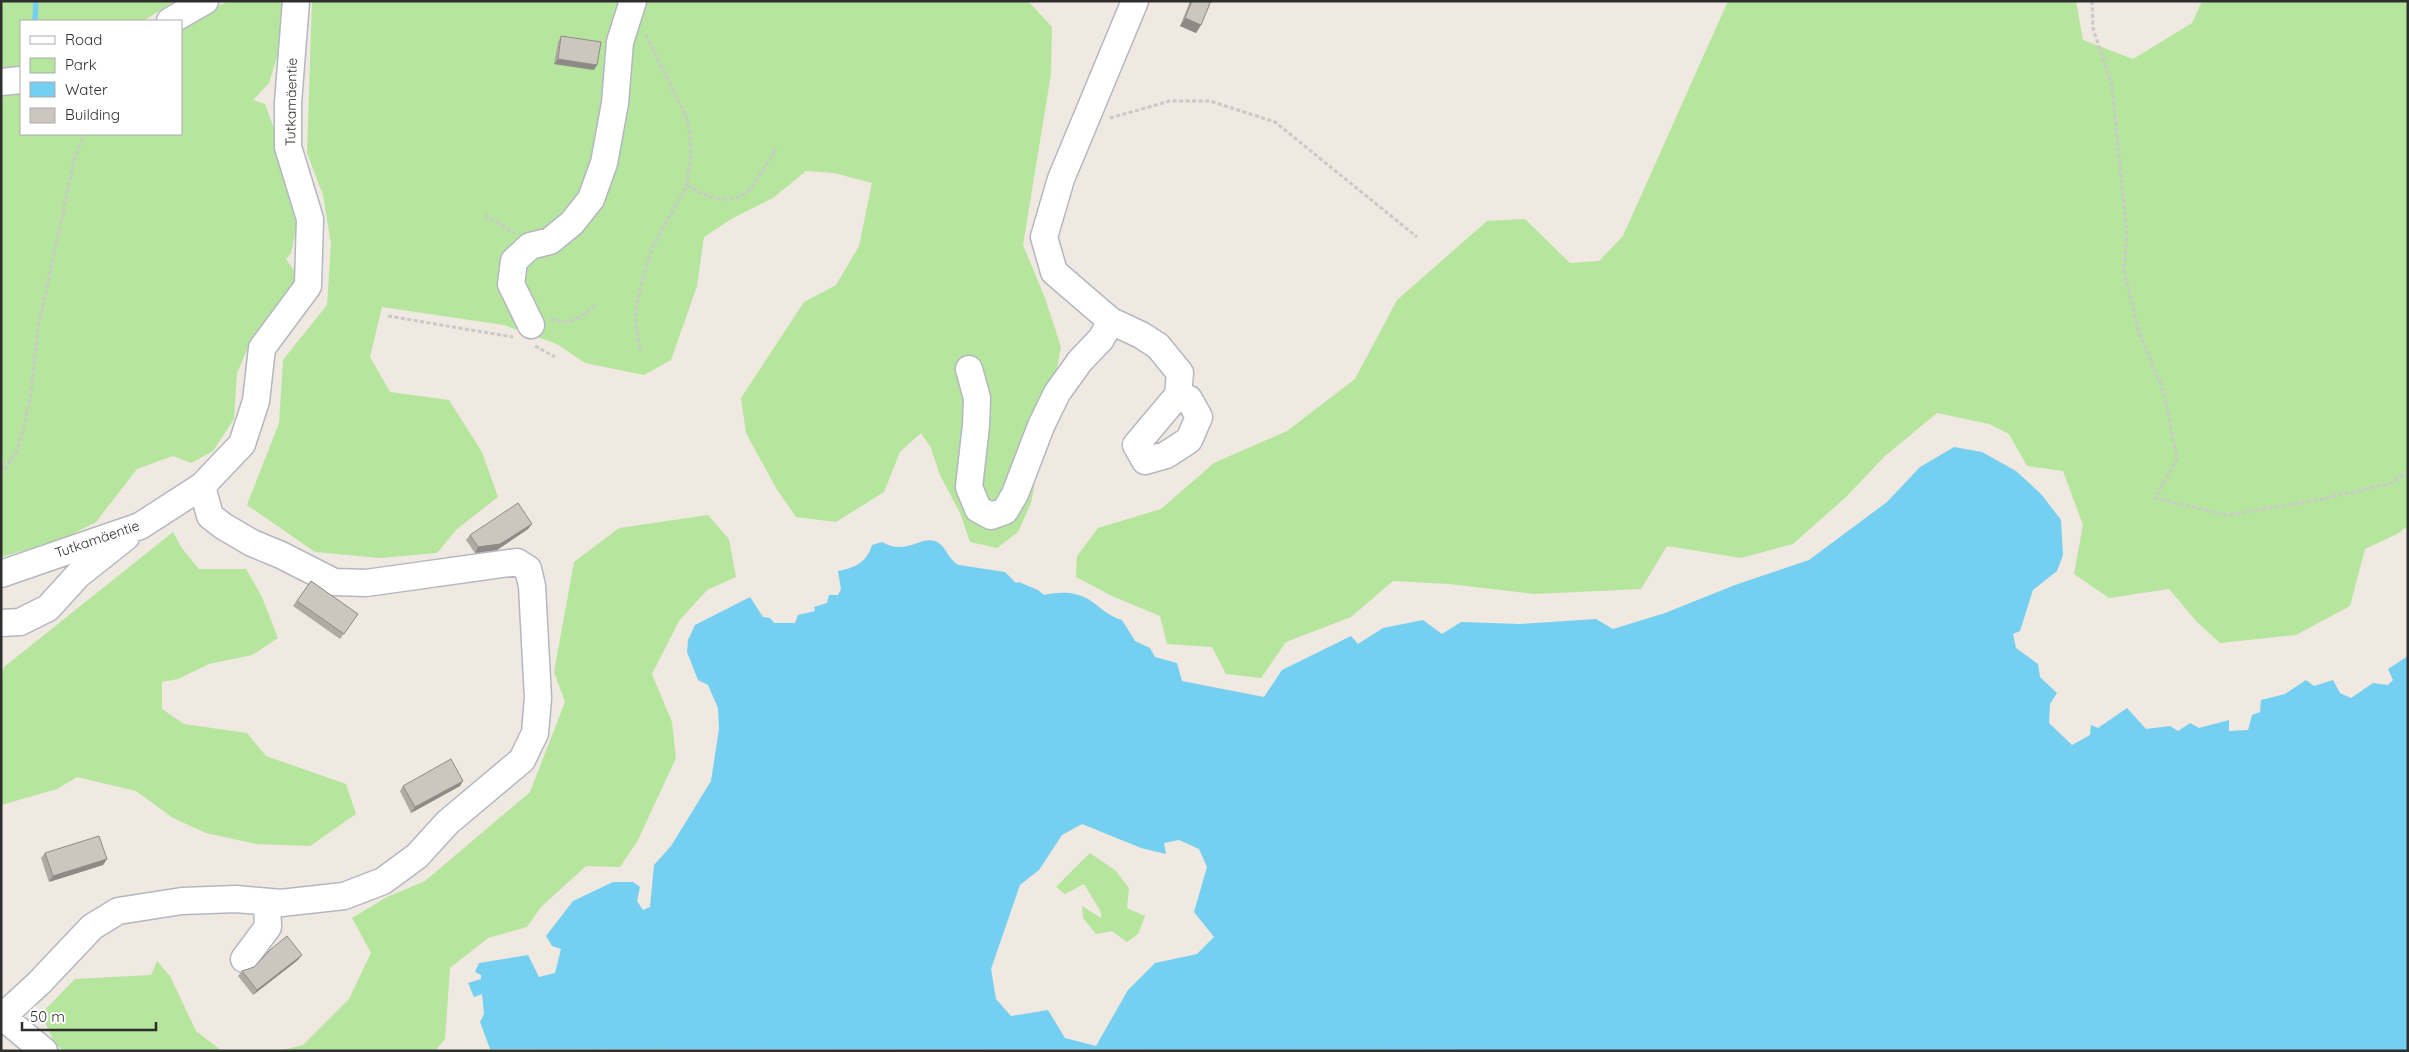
<svg xmlns="http://www.w3.org/2000/svg" width="2409" height="1052" font-family="Quicksand,sans-serif">
  <style>
    .green { fill: #b6e59e }
    .water { fill: #75cff0; fill-rule: evenodd }
    .lines { fill: none; stroke-linecap: round; stroke-linejoin: round }
    .stream { stroke: #75cff0; stroke-width: 5.5 }
    .minor-casing { stroke: #b4b7c1; stroke-width: 29 }
    .path { stroke: #c9c9c9; stroke-width: 3; stroke-dasharray: 4 2.5; stroke-linecap: butt }
    .minor { stroke: #fff; stroke-width: 26 }
    .wall { fill: #afaba4 }
    .shaded-wall { fill: #8e8b86 }
    .building { fill: #cbc7bf; stroke: #8e8b86 }
    .labels { text-anchor: middle; dominant-baseline: central; stroke-width: 4.5; stroke-linejoin: round; paint-order: stroke }
    .street-label { font-size: 14px; fill: #2e2e2e; stroke: #fff }
  </style>
  <rect width="100%" height="100%" fill="#efe9e1"/>
  <path class="green" d="M1 1H175L143 21H21V67L1 69Z
    M229 1H285L280 47 269 83 253 100 265 104 274 129 297 227 291 253 286 259 296 273 292 294 253 336 237 373 234 419 213 451 191 463 173 456 137 469 96 522 61 540 1 557V96L21 94V134H181V27L200 14Z
    M312 1H1028L1052 27 1051 74 1023 245 1045 298 1061 347 1031 503 1018 532 997 548 970 542 960 513 940 475 931 448 921 433 900 452 884 492 836 522 796 517 776 488 746 433 741 398 804 302 836 285 859 246 872 183 834 173 806 171 773 198 733 218 704 237 697 286 671 360 644 375 585 363 557 344 504 325 382 307 370 357 390 392 449 400 482 452 498 497 457 529 437 553 380 558 315 552 247 505 279 423 283 360 327 305 331 244 323 195 307 153Z
    M1728 1H2076L2083 40 2133 59 2192 23 2202 1H2408V526L2397 534 2365 549 2350 606 2296 635 2220 643 2197 622 2169 589 2109 598 2074 574 2083 525 2063 471 2027 466 2009 434 1989 424 1937 413 1885 456 1846 497 1793 544 1741 558 1667 546 1641 589 1534 594 1449 584 1393 581 1351 617 1286 642 1261 678 1226 674 1212 647 1167 644 1160 616 1112 596 1076 577 1077 556 1098 528 1161 509 1214 463 1287 431 1355 379 1397 300 1487 221 1525 219 1570 263 1599 261 1623 236Z
    M708 515 729 539 736 577 707 590 679 621 652 674 672 722 676 758 638 840 620 867 586 866 541 907 527 927 488 938 450 968 445 1039 435 1051H279L303 1045 349 999 371 953 352 918 387 897 425 881 530 792 565 702 554 672 574 562 619 528Z
    M173 532 181 547 199 569H246L262 597 278 638 252 655 209 664 178 679 162 682V709L184 724 247 733 266 756 346 784 356 814 310 846 256 844 206 833 173 818 136 791 77 777 57 789 1 805V679L4 667Z
    M1090 853 1116 871 1129 888 1127 908 1145 916 1138 934 1127 942 1112 931 1096 934 1083 918 1082 906 1101 918V912L1084 884 1065 894 1056 887Z
    M157 961 170 976 196 1031 222 1051H64L55 1044 41 1014 75 979 151 975Z"/>
  <path class="water" d="M1954 447 1982 452 2016 471 2041 494 2061 520 2063 555 2057 571 2033 590 2020 631 2013 634 2016 648 2038 664 2040 677 2057 693 2050 704 2049 723 2072 745 2090 735 2091 725 2098 728 2127 708 2146 729 2170 726 2178 731 2190 723 2199 728 2229 720V731L2248 730 2252 715 2260 712 2261 700 2285 694 2306 680 2314 686 2333 680 2340 693 2351 698 2373 683 2388 685 2393 680 2388 669 2408 656V1051L490 1049 480 1022 484 1014 482 994 474 997 468 983 481 979V975L475 972 479 963 528 955 539 977 555 973 561 949 552 946 546 936 573 901 613 882H633L640 887 637 901 643 910 650 907 654 865 671 846 711 781 719 729 718 708 708 685 698 680 687 652 688 640 695 625 750 597 763 617 770 618 774 623H795L798 615 815 611 814 607 827 603 829 595H838L841 589 838 571C855 568 867 562 872 545L882 542C905 556 920 536 935 541 946 545 948 560 959 565L1005 572 1016 583 1019 582 1038 590 1044 595C1059 592 1073 591 1088 599 1100 606 1107 616 1122 620L1135 641 1150 648 1155 657 1177 663 1182 681 1264 697 1282 670 1351 636 1358 644 1383 628 1423 620 1442 634 1461 622 1520 624 1596 619 1613 629 1665 613 1735 585 1809 560 1887 502 1920 467ZM1082 824 1141 848 1166 854 1164 843 1179 840 1199 849 1207 867 1194 912 1214 937 1197 954 1155 963 1128 990 1096 1046 1065 1038 1048 1010 1011 1016 996 999 991 969 1020 885 1039 870 1062 835Z"/>
  <g class="lines">
    <path class="stream" d="M35 21 36 1"/>
    <g class="minor-casing">
      <path id="minor" d="M170 21 205 1
        M1 82 21 80
        M1111 321 1141 335 1158 346 1180 373 1178 395 1136 445 1145 461 1166 455 1189 440 1199 417 1189 399 1178 395
        M531 325 511 284 514 261 530 246 550 241 572 223 591 199 604 163 615 103 620 42 633 1
        M969 369 977 398 976 425 969 487 978 509 991 516 1005 511 1015 494 1041 426 1057 393 1080 361 1101 339 1111 321 1054 272 1044 237 1061 179 1135 1
        M1 574 140 526 202 486 242 444 256 401 262 348 308 286 310 219 288 147V103L296 1
        M1 623 20 622 48 608 78 575 126 537
        M244 959 268 927 267 902
        M1 1018 39 983 92 927 118 911 182 901 236 899 281 903 344 896 383 881 417 856 448 822 522 760 535 733 538 698 532 586 528 569 517 562 366 583 334 582 281 555 252 543 223 526 210 516 202 486
        M4 1018 44 1051"/>
    </g>
    <path class="path" d="M2092 1 2093 28 2112 86 2127 235 2124 271 2139 332 2164 393 2177 459 2155 498 2227 515 2323 499 2392 483 2408 471
      M1110 118 1170 101H1210L1275 122 1417 237
      M687 185C704 196 727 206 746 193 754 187 770 158 777 148
      M485 215 514 233
      M388 316 513 337
      M551 319C573 326 581 317 597 304
      M535 346 555 357
      M640 349 635 317 640 288 653 246 687 185 691 154 688 121 646 35
      M1 475 18 449 30 400 38 329 74 160 84 134"/>
    <use href="#minor" class="minor"/>
  </g>
  <path class="wall" d="M1190 1H1211L1201 25 1196 33 1180 26Z
    M561 36 594 70 554 64 558 42Z
    M532 524 528 529 497 550 475 553 466 540 470 535Z
    M311 581 358 614 340 639 293 606Z
    M403 786H460L411 813 400 791Z
    M45 853 107 859 103 865 49 882 41 858Z
    M298 960 253 995 238 976 242 971Z"/>
  <path class="shaded-wall" d="M1185 18 1201 25 1196 33 1180 26Z
    M558 59 597 65 594 70 554 64Z
    M532 524 528 529 497 550 475 553 478 547Z
    M463 781 460 786 411 813 415 807Z
    M107 859 103 865 49 882 53 876Z
    M302 955 298 960 253 995 257 990Z"/>
  <path class="building" d="M1192 1H1211L1201 25 1185 18Z
    M561 36 601 42 597 65 558 59Z
    M518 503 532 524 500 544 478 547 470 535Z
    M311 581 358 614 344 634 297 601Z
    M451 759 463 781 415 807 403 786Z
    M99 836 107 859 53 876 45 853Z
    M287 936 302 955 257 990 242 971 254 967 270 950Z"/>
  <g class="labels">
    <g class="street-label">
      <text transform="translate(291 102) rotate(-89)">Tutkamäentie</text>
      <text transform="translate(97 539) rotate(-19)">Tutkamäentie</text>
    </g>
  </g>
  <rect width="2409" height="1052" fill="none" stroke="#2e2e2e" stroke-width="5"/>
  <rect x="20" y="20" width="162" height="115" fill="#ffffff" stroke="#ababab"/>
  <rect x="30" y="36" width="25" height="8" fill="#ffffff" stroke="#ababab"/>
  <text x="65" y="45" font-size="15" fill="#2e2e2e">Road</text>
  <rect x="30" y="58" width="25" height="15" fill="#b6e59e" stroke="#ababab"/>
  <text x="65" y="70" font-size="15" fill="#2e2e2e">Park</text>
  <rect x="30" y="82" width="25" height="15" fill="#75cff0" stroke="#ababab"/>
  <text x="65" y="95" font-size="15" fill="#2e2e2e">Water</text>
  <rect x="30" y="108" width="25" height="15" fill="#cbc7bf" stroke="#ababab"/>
  <text x="65" y="120" font-size="15" fill="#2e2e2e">Building</text>
  <path d="M22 1022v8h134v-8" fill="none" stroke="#2e2e2e" stroke-width="2.5"/>
  <text x="30" y="1022" font-size="15" fill="#2e2e2e" stroke="#ffffff" stroke-width="4" paint-order="stroke">50 m</text>
</svg>
